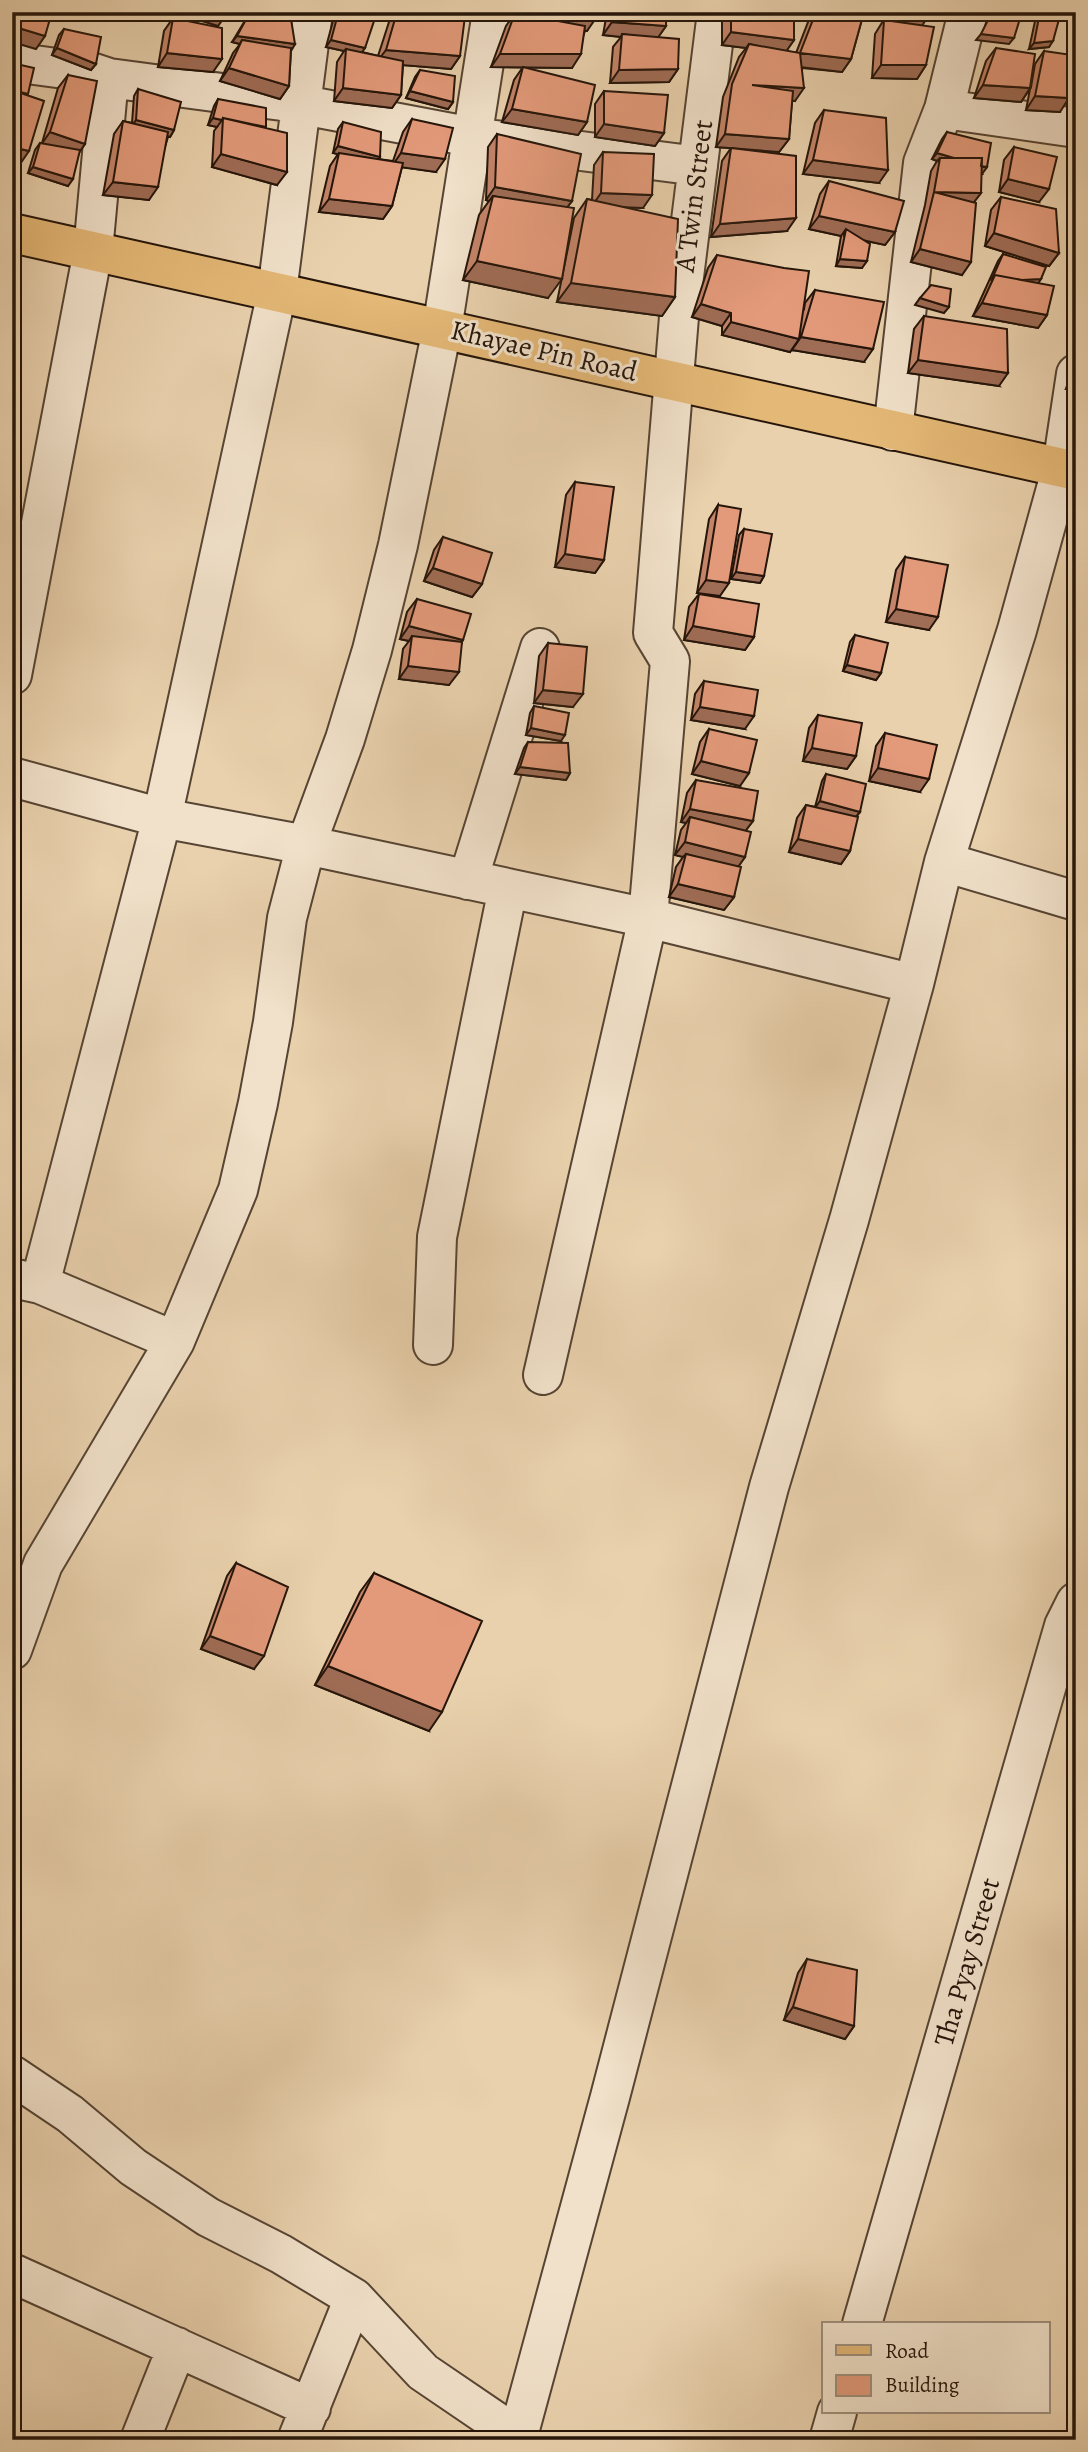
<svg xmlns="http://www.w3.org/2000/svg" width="1088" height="2452" font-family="Alegreya,serif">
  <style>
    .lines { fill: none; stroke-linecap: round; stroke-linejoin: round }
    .minor-casing { stroke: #564433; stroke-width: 42 }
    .major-casing { stroke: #25150a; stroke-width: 42 }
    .minor { stroke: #f1e1ca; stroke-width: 38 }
    .major { stroke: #e4b876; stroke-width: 38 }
    .wall { fill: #c38469; stroke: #25150a; stroke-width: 2 }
    .shaded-wall { fill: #9f6c55; stroke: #25150a; stroke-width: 2 }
    .building { fill: #e39a7a; stroke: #25150a; stroke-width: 2 }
    .labels { text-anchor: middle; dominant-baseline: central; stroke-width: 6; stroke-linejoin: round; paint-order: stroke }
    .street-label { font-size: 28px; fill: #25150a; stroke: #f1e1ca }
  </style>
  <rect width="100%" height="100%" fill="#e9d1ad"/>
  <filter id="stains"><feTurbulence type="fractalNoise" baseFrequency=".00286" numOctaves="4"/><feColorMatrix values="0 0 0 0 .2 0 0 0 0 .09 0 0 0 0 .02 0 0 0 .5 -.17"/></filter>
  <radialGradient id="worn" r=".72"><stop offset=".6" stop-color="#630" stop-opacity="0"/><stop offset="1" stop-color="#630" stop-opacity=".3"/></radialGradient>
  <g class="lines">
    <g class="minor-casing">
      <path id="minor" d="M12 62 94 73 109 78 282 101 472 137 698 166
        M944 109 1076 128
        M893 431 923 163 944 109 968 12
        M12 675 93 251 109 78
        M12 777 162 818 306 845 648 918 914 984
        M944 862 1076 901
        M468 880 540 648
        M12 1278 40 1284 175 1341
        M40 1284 162 818 277 292 313 12
        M433 1345 437 1237 508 888
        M543 1375 648 918 670 661 653 633 679 317 717 12
        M12 1650 43 1564 175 1341 238 1190 258 1103 273 1022 287 918 306 845 345 739 372 650 398 545 442 329 492 12
        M12 2075 70 2114 133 2167 208 2217 281 2254 354 2298 423 2372 523 2440
        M12 2273 311 2408
        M862 2324 1064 1626 1076 1602
        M140 2440 177 2347
        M297 2440 354 2298
        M517 2440 610 2097 769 1487 849 1220 914 984 944 862 1017 630 1062 467 1076 374
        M829 2440 837 2412"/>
    </g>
    <g class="major-casing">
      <path id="major" d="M12 233 1076 471"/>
    </g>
    <use href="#minor" class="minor"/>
    <use href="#major" class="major"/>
  </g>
  <path class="wall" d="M396 12H437L460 56 451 69 403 65 401 95 392 108 334 101 337 62 344 51 326 47 333 21 338 14 362 52 378 56 389 22Z
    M495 12H597L587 31H585L572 68 491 67 506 26 511 19 494 16Z
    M607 12H666V26L658 37 678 69 669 82 610 83 613 47 621 37 603 35Z
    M722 12H791L794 40 786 51 796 53 810 17 813 12H864L851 59 842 72 802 68 795 101 792 100 789 139 779 152 716 147 723 97 739 57 746 48 722 45Z
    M864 12H930L922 25 926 65 917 79 872 78 875 34 883 21 863 18Z
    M1037 12H1061L1049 47 1029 49Z
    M249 14 295 44 291 50 289 86 280 99 220 81 233 53 240 44 232 42Z
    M173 18 213 72 158 67 164 31Z
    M64 29 96 64 91 70 52 55 59 35Z
    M996 48 1031 87 1035 64 1044 51 1060 112 1026 110 1030 89 1021 102 974 98 986 61Z
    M523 67 587 122 578 135 502 122 514 80Z
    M420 70 453 102 448 109 406 98 415 77Z
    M68 75 85 144 80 150 68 186 28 173 35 150 40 143H42L58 88Z
    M138 89 174 130 170 137H168L149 200 103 195 114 134 123 121 132 123 134 96Z
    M604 91 664 133 655 146 595 137V104Z
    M218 99 266 127 277 185 212 167 214 131 217 127 208 125 214 106Z
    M824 110 879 183 803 174 815 123Z
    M412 119 436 172 402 167 392 206 383 219 319 212 330 166 338 154 333 153 338 129 343 122 378 159 393 161 403 132Z
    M947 132 982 174H981V193L973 203 962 275 911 262 925 205 931 171 937 161 932 159 942 139Z
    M497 134 572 201 567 207 548 298 463 280 479 215 489 201 486 200 488 147Z
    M1014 147 1039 202 999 192 1004 160Z
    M731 148 787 231 711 237 722 161Z
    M603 152 643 208 624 207 675 297 662 316 557 302 574 218 587 199 592 200 594 165Z
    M829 181 895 232 885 245 866 241 862 268 836 266 841 236 809 229 820 194Z
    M1001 197 1059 253 1049 266 985 246 991 210Z
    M1003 254 1041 279 1038 283 1047 315 1038 328 973 316 998 261Z
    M717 255 804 309 805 303 815 290 864 362 792 350V348L790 352 722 335V326L692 317 708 268Z
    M924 316 999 386 908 373 914 329Z
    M1076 357V390L1066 389Z
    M575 482 604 560 595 573 555 567 566 495Z
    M718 505 720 596 697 593 709 519Z
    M744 529 764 576 760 583 731 579 739 535Z
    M443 537 482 584 472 597 424 581 434 550Z
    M905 557 929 630 886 622 896 570Z
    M699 594 754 637 745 650 684 640 689 607Z
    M417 599 462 642 449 685 399 679 403 649 409 641 400 639 407 612Z
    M855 635 881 673 876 680 843 671 850 642Z
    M548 643 573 707 534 703 539 656Z
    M704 681 745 729 691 720 695 694Z
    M534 706 561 741 526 735 530 713Z
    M818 715 856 756 847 769 803 761 809 728Z
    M709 729 740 786 692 774 700 742Z
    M885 733 920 792 869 781 876 746Z
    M528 742 570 773 566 780 515 774 524 748Z
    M826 774 860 812 856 817 850 851 841 864 789 852 797 818 806 805 815 807 822 781Z
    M696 780 753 821 746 830 745 857 738 866 734 897 724 910 669 897 676 867 683 857 675 855 681 830 686 823 681 822 687 793Z
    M236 1563 254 1669 201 1649 227 1576Z
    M374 1573 429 1731 315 1685 360 1592Z
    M807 1959 854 2026 845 2039 784 2020 798 1973Z"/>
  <path class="shaded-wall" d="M176 12H199L223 19 218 26 176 13Z
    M251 12H295L291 18Z
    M333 12H375L373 15Z
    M497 12H560L596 18 587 31 513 19 515 13 511 19 494 16Z
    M867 12H919L930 14 921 27 863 18Z
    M612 22 666 26 657 39 622 34 621 37 603 35Z
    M12 26 45 36 36 49 12 42Z
    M731 32 794 40 785 53 749 44 746 48 722 45Z
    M981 34 1014 38 1009 44 976 40Z
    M237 36 295 44 291 51 242 40 240 44 232 42Z
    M331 40 365 48 360 55 346 49 344 51 326 47Z
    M1053 41 1049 47 1029 49 1034 43Z
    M57 48 96 64 91 70 52 55Z
    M386 50 460 56 451 69 376 63Z
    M167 53 222 59 213 72 158 67Z
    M800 53 851 59 842 72 791 66Z
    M500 54H581L572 68 491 67Z
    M881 65H926L917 79 872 78Z
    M229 68 289 86 280 99 220 81Z
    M678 69 669 82 610 83 619 70Z
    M752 85 804 88 795 101 743 98Z
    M983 85 1030 88 1021 102 974 98Z
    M343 88 401 95 392 108 334 101Z
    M410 91 453 102 448 109 406 98Z
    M1035 96 1069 98 1060 112 1026 110Z
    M512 109 587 122 578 135 502 122Z
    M213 118 222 120 217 127 208 125Z
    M136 120 174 130 170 137 132 126Z
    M604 124 664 133 655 146 595 137Z
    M50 132 85 144 76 157 41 145Z
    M725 134 789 139 779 152 716 147Z
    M338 146 380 157 375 164 333 153Z
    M12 147 29 151 20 164 12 162Z
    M401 153 445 159 436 172 392 166Z
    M937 153 987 167 982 174 939 161 940 158 937 161 932 159Z
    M221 154 287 172 277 185 212 167Z
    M813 160 888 170 879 183 803 174Z
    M33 167 73 179 68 186 28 173Z
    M1008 179 1049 189 1039 202 999 192Z
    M113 182 158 187 149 200 103 195Z
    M495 187 572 201 562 214 493 196 489 201 486 200Z
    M934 192 981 193 971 206Z
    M601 193 652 195 643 208 592 206Z
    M329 199 392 206 383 219 319 212Z
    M819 216 895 232 885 245 844 236 846 229 841 236 809 229Z
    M796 218 787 231 711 237 720 224Z
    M994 233 1059 253 1049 266 985 246Z
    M920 249 971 262 962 275 911 262Z
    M840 259 867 261 862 268 836 266Z
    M477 261 562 279 548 298 463 280Z
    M1041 279 1036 286 992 281Z
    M571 283 675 297 662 316 557 302Z
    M920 298 949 307 944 313 915 305Z
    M982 303 1047 315 1038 328 973 316Z
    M701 304 731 313 722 326 692 317Z
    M731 322 799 339 790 352 722 335Z
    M801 337 873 349 864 362 792 350Z
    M918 360 1008 373 999 386 908 373Z
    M1070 383H1076V390L1066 389Z
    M565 554 604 560 595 573 555 567Z
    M433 568 482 584 472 597 424 581Z
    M736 572 764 576 760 583 731 579Z
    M706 580 729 583 720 596 697 593Z
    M896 609 938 617 929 630 886 622Z
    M409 626 463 640 454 654 412 636 409 641 400 639Z
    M693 626 754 637 745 650 684 640Z
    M847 665 881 673 876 680 843 671Z
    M408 666 459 672 449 685 399 679Z
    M543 690 583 694 573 707 534 703Z
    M700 707 754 716 745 729 691 720Z
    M531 728 565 735 561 741 526 735Z
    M812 748 856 756 847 769 803 761Z
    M701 761 749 773 740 786 692 774Z
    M520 767 570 773 566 780 515 774Z
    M878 768 929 779 920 792 869 781Z
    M820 801 860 812 855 818 815 808Z
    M690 809 753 821 743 834 690 817 686 823 681 822Z
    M798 839 850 851 841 864 789 852Z
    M685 842 745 857 736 870 686 854 683 857 675 855Z
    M678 884 734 897 724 910 669 897Z
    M210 1636 264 1656 254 1669 201 1649Z
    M328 1666 442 1712 429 1731 315 1685Z
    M793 2007 854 2026 845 2039 784 2020Z"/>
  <path class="building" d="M12 12H52L45 36 12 26Z
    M199 12H224L223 19Z
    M397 12H430L465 16 460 56 386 50Z
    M560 12H597L596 18Z
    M614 12H666V26L612 22Z
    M731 12H791L794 13V40L731 32Z
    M816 12H864L851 59 800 53Z
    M992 12H1022L1014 38 981 34Z
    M1040 12H1061L1053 41 1034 43Z
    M515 13 585 26 581 54H500Z
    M249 14 291 19 295 44 237 36Z
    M338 14 375 18 365 48 331 40Z
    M173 18 222 28V59L167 53Z
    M884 20 934 27 926 65H881Z
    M64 29 101 37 96 64 57 48Z
    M622 34 679 39 678 69 619 70Z
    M242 40 291 48 289 86 229 68Z
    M749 44 800 53 804 88 752 85 793 91 789 139 725 134 732 84Z
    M996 48 1035 54 1030 88 983 85Z
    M346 49 403 61 401 95 343 88Z
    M1044 51 1072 55 1069 98 1035 96Z
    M12 63 34 68 28 94 12 90Z
    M523 67 595 85 587 122 512 109Z
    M420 70 455 76 453 102 410 91Z
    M68 75 97 81 85 144 50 132Z
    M138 89 181 102 174 130 136 120Z
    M12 90 44 101 29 151 12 147Z
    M604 91 668 95 664 133 604 124Z
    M218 99 266 108V127L223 118 222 120 213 118Z
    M824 110 886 118 888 170 813 160Z
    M223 118 287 133V172L221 154Z
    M412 119 453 128 445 159 401 153Z
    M123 121 168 132 158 187 113 182Z
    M343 122 381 132 380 157 338 146Z
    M947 132 991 143 987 167 981 166 982 158H954L937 153Z
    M497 134 581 154 572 201 495 187Z
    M40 143 80 150 73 179 33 167Z
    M1014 147 1057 157 1049 189 1008 179Z
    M731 148 796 156V218L720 224Z
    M603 152 654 154 652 195 601 193Z
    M339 153 403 163 392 206 329 199Z
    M940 158H982L981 193 934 192 976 203 971 262 920 249 934 192Z
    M829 181 904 201 895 232 819 216Z
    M493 196 574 208 562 279 477 261Z
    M1001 197 1056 209 1059 253 994 233Z
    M587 199 678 219 675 297 571 283Z
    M846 229 870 244 867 261 840 259Z
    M1003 254 1046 267 1041 279 1022 280 995 275 991 281Z
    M717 255 784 268 809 271 799 339 731 322V313L701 304Z
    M995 275 1054 286 1047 315 982 303Z
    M931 285 951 289 949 307 920 298Z
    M815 290 884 302 873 349 801 337Z
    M924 316 1007 329 1008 373 918 360Z
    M1076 365V383H1070Z
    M575 482 614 487 604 560 565 554Z
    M718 505 741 509 729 583 706 580Z
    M744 529 772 534 764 576 736 572Z
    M443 537 492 553 482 584 433 568Z
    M905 557 948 565 938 617 896 609Z
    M699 594 759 604 754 637 693 626Z
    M417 599 471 614 463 640 409 626Z
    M855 635 888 643 881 673 847 665Z
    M412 636 462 642 459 672 408 666Z
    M548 643 587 647 583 694 543 690Z
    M704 681 758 690 754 716 700 707Z
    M534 706 569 713 565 735 531 728Z
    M818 715 862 723 856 756 812 748Z
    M709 729 757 740 749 773 701 761Z
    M885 733 937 745 929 779 878 768Z
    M528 742 568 743 570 773 520 767Z
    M826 774 866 784 860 812 820 801Z
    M696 780 758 791 753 821 690 809Z
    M806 805 858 817 850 851 798 839Z
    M690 817 751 832 745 857 685 842Z
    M686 854 741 867 734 897 678 884Z
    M236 1563 288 1587 264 1656 210 1636Z
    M374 1573 482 1621 442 1712 328 1666Z
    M807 1959 857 1970 854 2026 793 2007Z"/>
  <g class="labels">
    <g class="street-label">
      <text transform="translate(694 196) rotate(-83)">A Twin Street</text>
      <text transform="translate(544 351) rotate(13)">Khayae Pin Road</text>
      <text transform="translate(967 1962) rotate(-74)">Tha Pyay Street</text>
    </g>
  </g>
  <rect width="1088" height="2452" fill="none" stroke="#e9d1ad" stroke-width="42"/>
  <rect x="14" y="14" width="1060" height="2424" fill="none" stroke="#25150a" stroke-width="3.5"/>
  <rect x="21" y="21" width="1046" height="2410" fill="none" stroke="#25150a" stroke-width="2"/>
  <rect x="822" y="2322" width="228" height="91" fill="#f1e1ca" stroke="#9f8f7d" stroke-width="2"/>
  <rect x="836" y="2345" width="35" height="10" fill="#e4b876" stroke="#9f8f7d" stroke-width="2"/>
  <text x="885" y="2358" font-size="21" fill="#25150a">Road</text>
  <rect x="836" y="2375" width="35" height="21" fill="#e39a7a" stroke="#9f8f7d" stroke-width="2"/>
  <text x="885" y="2392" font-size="21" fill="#25150a">Building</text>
  <rect width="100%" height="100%" filter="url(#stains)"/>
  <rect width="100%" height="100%" fill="url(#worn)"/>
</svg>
